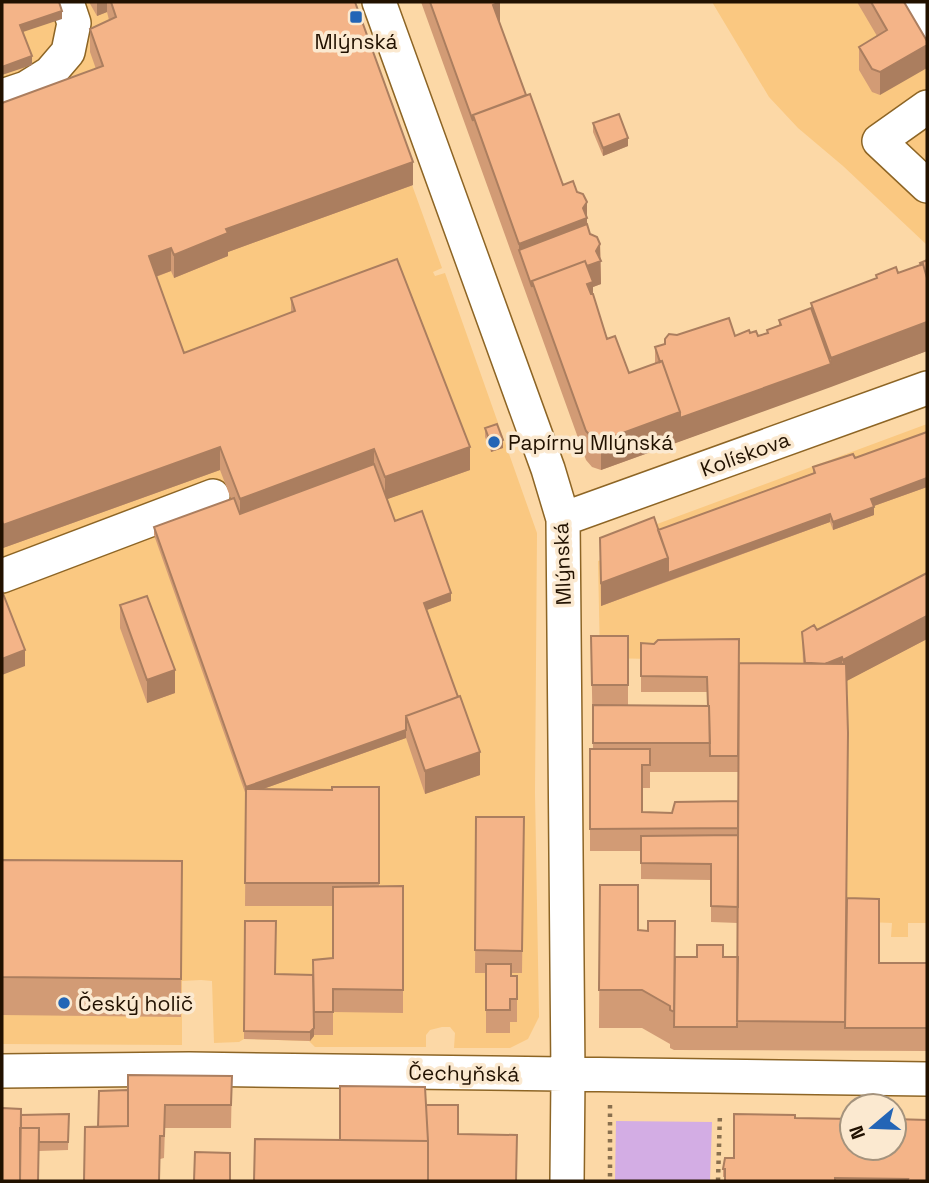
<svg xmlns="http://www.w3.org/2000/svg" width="929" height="1183" font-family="'Space Grotesk',sans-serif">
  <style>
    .built { fill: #fac881 }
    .green { fill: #d3ade4 }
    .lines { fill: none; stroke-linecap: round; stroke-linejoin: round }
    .minor-casing { stroke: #8d6525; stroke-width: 36 }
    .path { stroke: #886f4e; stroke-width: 4.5; stroke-dasharray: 3.5 5; stroke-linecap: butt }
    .minor { stroke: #fff; stroke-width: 33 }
    .wall { fill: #d29b75; fill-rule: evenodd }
    .shaded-wall { fill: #ab7e5f }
    .building { fill: #f4b488; stroke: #ab7e5f; stroke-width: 2 }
    .poi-dot { fill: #2365b6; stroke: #fbe9d0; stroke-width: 2.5 }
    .labels { text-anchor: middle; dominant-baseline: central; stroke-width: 7; stroke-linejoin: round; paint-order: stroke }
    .poi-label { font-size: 21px; fill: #211100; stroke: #fbe9d0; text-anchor: start }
    .street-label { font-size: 21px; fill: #211100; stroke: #fbe9d0 }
  </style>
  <rect width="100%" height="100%" fill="#fcd8a6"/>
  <path class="built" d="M2 2H346L442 268 433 272 435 276 445 273 537 533 535 793 539 1017 528 1039 510 1048H454L455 1033 450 1027H442L430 1030 426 1035V1047H315L309 1041 244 1039 239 1042 214 1043 212 981 201 980 182 981V1045L2 1044Z
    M712 2H927V245L843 166 798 128 769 97Z
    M927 424V923H908V937H891L892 923 868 922V898H847L848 693 805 690 654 659 600 658 598 561 653 540 649 527Z"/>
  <path class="green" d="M616 1121 712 1122 710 1181H615Z"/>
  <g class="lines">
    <g class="minor-casing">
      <path id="minor" d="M379 2 548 469 563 519 568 1075 567 1181
        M908 2 927 33
        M2 96 26 88 50 73 68 52 74 23 67 2
        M927 107 879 141 927 186
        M563 519 927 388
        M2 576 213 496
        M2 1071 189 1069 927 1079"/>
    </g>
    <path class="path" d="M610 1105V1181
      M718 1181 720 1113"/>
    <use href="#minor" class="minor"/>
  </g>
  <path class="wall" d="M89 2H355L413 185 228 252V256L174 278 171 271 156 277 184 353 291 313V298L470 470 387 499 395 521 451 601 427 610 480 775 425 794 406 738 263 789 332 790 379 787V886H403V1013L333 1012V1035H314L313 990 314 1036 310 1041 244 1039 245 921 275 974 313 975 333 958V906H245L246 795 154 535V527L231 499 220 470 3 548 2 544V103L96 69 90 52V29L109 20 107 12 97 16Z
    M421 2H500V25L526 95 563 185 577 192 587 202V224L590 234 600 244 601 284 593 287V294L607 339 629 373 655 364V347L735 336 750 333 758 336 767 333V330L779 325V320L811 309V303L876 279V275L898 273 920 265V263L927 260V351L601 470 592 467 586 460Z
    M857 2H904L880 95 872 92 859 70V47L877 36Z
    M593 123 628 146 603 156 593 132Z
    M485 428 503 448 491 452 485 437Z
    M855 458 927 487 874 506V515L833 530 830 522 601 606 600 538 658 530 813 473V467Z
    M927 573V639L846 681 845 984 879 963H927V1051L674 1050 670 1048V1044L642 1028H599L600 885 638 930 675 957H738V923L711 922V880L641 879V851H590V749H593L591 636H628V705L708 706 707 692H641V643L739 663H803L802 632 817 630ZM650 772H738V801L672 813 642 812V788H650Z
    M120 605 175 693 147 703 120 628Z
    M476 817H524L522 973H511L517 998V1022H510V1033H486V973H475Z
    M2 860 182 861 181 1017 2 1015Z
    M232 1076 231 1128H165L164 1158 160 1159 98 1127 128 1090Z
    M69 1114 68 1150 39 1151 21 1116Z
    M795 1118 927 1181H723H725V1177H723V1169L734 1158Z"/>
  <path class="shaded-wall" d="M97 2H107V12L97 16Z
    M500 2V25L493 5Z
    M62 11V19L20 33V25Z
    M927 45V68L880 95V72Z
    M32 56V65L2 75V67Z
    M628 138V146L603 156V148Z
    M413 162V185L228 252V256L174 278V255L226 229Z
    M587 202V247L519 250V244L583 208Z
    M600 244 601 284 593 287V311L542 307 596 251Z
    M171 248V271L149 279V256Z
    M927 322V351L831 387V358Z
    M831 364V387L601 470V441L680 412Z
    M503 440V448L491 452V444Z
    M220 447V470L3 548V525Z
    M470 447V470L385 500V477Z
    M374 449V472L240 522V499Z
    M927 478V487L871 507V499Z
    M874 507V515L833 530V522Z
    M830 514V522L668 581V573Z
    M668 558V581L601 606V583Z
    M451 593V601L424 611V603Z
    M927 616V639L843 683V660Z
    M25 650V666L2 675V659Z
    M842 657V680L822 665Z
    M175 670V693L147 703V680Z
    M406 730V738L246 795V787Z
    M480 752V775L425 794V771Z
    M314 1028V1036L310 1041V1032Z"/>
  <path class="building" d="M2 2H59L62 11 20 25 32 56 2 67Z
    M111 2H355L413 162 226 229 228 233 174 255 171 248 149 256 184 353 295 311 291 298 397 259 470 447 385 477 374 449 240 499 220 447 3 525 2 521V103L103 66 90 29 116 17Z
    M430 2H500L493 5 526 95 473 115V121Z
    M871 2H904L927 41V45L880 72 872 69 859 47 887 30Z
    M530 94 563 185 573 181 577 192 583 194 587 202 583 208 587 218 519 244 473 115Z
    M619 114 628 138 603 148 593 123Z
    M587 224 590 234 597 237 600 244 596 251 601 261 587 266 585 261 532 281V287L519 250Z
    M927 260V278L923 264 921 265 920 263Z
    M585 261 593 282 587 284 591 294H593L607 339 615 336 629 373 662 361 680 412 601 441 592 438 586 431 532 281Z
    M923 264 927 278V322L831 358 811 303 877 278 876 275 896 267 898 273Z
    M811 308 831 364 680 418V412L662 361 660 362 655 347 665 344V339L669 334 677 335 729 318 735 336 749 330 750 333 756 331 758 336 768 333 767 330 781 325 779 320Z
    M497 424 503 440 491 444 485 428Z
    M927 432V478L871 499 874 507 833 522 830 514 668 573V558L658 530 815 473 813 467 853 454 855 458Z
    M374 464 395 521 422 511 451 593 424 603 458 697 406 716V730L246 787 154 527 234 498 240 514Z
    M654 517 668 558 601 583 600 538Z
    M927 573V616L843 660 842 657 825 664 805 663 802 632 814 625 817 630Z
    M2 591 25 650 2 659Z
    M147 596 175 670 147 680 120 605Z
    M591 636H628V685H592Z
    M739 639 738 756H710L709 706H708L707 677 641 676V643L654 644 658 640Z
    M739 663 846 664 848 733 845 1022 737 1021Z
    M460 696 480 752 425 771 406 716Z
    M593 705 709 706 710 743H593Z
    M590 749H650V765H642V812L672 813 675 802 738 801V828L590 829Z
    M332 787H379V883H245L246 789 332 790Z
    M476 817H524L522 951 475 950Z
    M738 835V907L711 906V864L641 863V836Z
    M2 860 182 861 181 979 2 977Z
    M600 885H638V930L648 931V921H675L674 1012 670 1010V1006L642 990H599Z
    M403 886V990L333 989V1012H314L313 960 333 958V887Z
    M847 898 879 899V963H927V1028H845Z
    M245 921H276L275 974 313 975 314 1028 310 1032 244 1031Z
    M697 945H723V957H738L737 1027H674L675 957H697Z
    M486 964H511V976H517V999H510V1010H486Z
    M128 1075 232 1076 231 1105H165L164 1136H160L159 1181H84L85 1127 128 1126Z
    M340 1086 425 1087 428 1141 340 1140Z
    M128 1090V1126L98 1127 99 1091Z
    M426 1105H458V1134L517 1135 516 1181H428V1141Z
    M2 1108 21 1109 20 1181H2Z
    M69 1114 68 1142H39V1128H21V1115Z
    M734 1114 795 1115V1118L852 1119V1148H894V1119L927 1120V1181H907L908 1179 835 1178V1181H723H725V1169H723L725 1158H734Z
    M20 1128H39L38 1181H20Z
    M255 1139 428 1141V1181H254Z
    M195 1152 230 1153V1181H194Z"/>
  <g class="poi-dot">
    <rect x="349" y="10" width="14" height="14" rx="3.5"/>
    <circle cx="494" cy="442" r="7"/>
    <circle cx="64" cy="1003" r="7"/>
  </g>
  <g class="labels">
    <g class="poi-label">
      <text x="356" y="41" text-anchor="middle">Mlýnská</text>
      <text x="508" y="442">Papírny Mlýnská</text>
      <text x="78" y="1003">Český holič</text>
    </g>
    <g class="street-label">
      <text transform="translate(745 454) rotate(-20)">Kolískova</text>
      <text transform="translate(562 564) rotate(-92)">Mlýnská</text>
      <text transform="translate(464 1073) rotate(1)">Čechyňská</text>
    </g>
  </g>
  <rect width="929" height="1183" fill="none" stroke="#211100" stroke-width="7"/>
  <g transform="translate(873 1127) rotate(251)"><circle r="33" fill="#fbe9d0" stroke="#a4937d" stroke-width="2"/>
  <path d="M0-5L12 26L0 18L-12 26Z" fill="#2365b6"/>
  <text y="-10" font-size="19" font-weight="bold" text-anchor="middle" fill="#211100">N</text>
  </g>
</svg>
